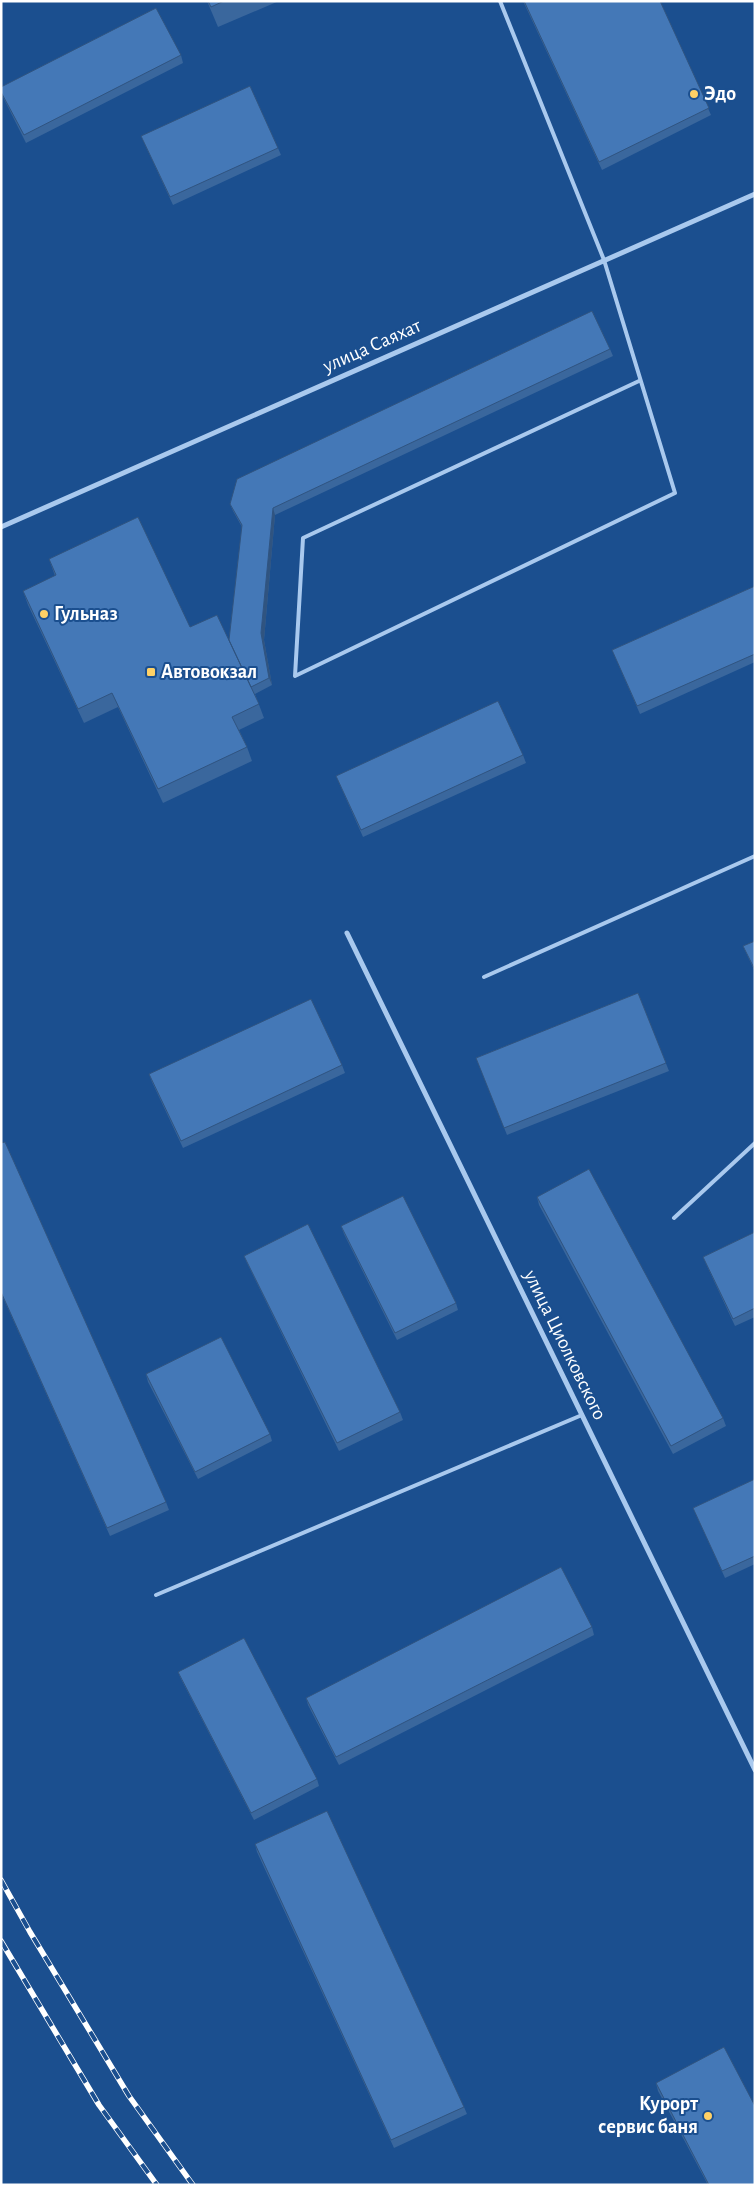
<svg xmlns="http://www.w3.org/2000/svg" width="756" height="2186" font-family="'Alegreya Sans',sans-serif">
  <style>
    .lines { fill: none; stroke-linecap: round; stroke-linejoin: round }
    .lane { stroke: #a9c9ee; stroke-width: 4 }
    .street { stroke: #a9c9ee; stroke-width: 5 }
    .rail-casing { stroke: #fff; stroke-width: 5.5 }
    .rail { stroke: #1b4f8f; stroke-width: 4; stroke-dasharray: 11; stroke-linecap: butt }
    .wall { fill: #3a679d }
    .shaded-wall { fill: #305480 }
    .building { fill: #4478b7; stroke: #305480 }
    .poi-dot { fill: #ffd166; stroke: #1b4f8f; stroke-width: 2 }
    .labels { text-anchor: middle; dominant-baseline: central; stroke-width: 4; stroke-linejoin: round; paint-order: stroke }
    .poi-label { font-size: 20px; font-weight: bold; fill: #fff; stroke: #1b4f8f; text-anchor: start }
    .street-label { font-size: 20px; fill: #fff; stroke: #1b4f8f }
  </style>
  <rect width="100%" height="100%" fill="#1b4f8f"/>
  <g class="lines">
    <path class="lane" d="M500 1 604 260 675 493 295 676 303 538 639 381
      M484 977 755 856
      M674 1218 755 1143
      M156 1595 582 1415"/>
    <path class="street" d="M1 527 755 194
      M347 933 755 1770"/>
    <g class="rail-casing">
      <path id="rail" d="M1 1880 30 1932 129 2096 193 2185
        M1 1941 99 2105 157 2185"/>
    </g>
    <use href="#rail" class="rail"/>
  </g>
  <path class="wall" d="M207 1H279L218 27Z
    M523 1H660L711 115 602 170Z
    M181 55 183 63 26 143 1 93V87Z
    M141 136 278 148 281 155 173 205Z
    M610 349 613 356 275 515 264 640 272 685 255 694 264 718 239 730 247 747 252 761 163 803 118 707 84 723 28 605 23 591 55 576 49 559 190 627 229 640 242 527 233 511 230 504Z
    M755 586V662L640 714 612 650Z
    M523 755 526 763 363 837 336 776Z
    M755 941V972L743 946Z
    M638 993 669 1071 507 1135 476 1058Z
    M342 1065 345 1073 183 1148 152 1082 149 1074Z
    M1 1143 166 1502 169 1510 110 1536 1 1293Z
    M537 1197 723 1418 726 1426 673 1454 539 1205Z
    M341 1226 456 1303 458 1310 397 1340 344 1234Z
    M755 1232V1317L735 1326 706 1264 703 1257Z
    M244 1256 400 1412 403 1420 339 1451 247 1263Z
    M146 1374 270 1434 272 1441 198 1479 148 1382Z
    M755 1479V1564L725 1578 693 1508Z
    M592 1627 594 1635 339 1765 308 1705 306 1698Z
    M178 1672 317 1779 319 1786 254 1820 181 1679Z
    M255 1844 464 2107 467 2114 394 2148 257 1852Z
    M656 2083 755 2185H708L658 2091Z"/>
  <path class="shaded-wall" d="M273 508 275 515 264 640 272 685 269 678 261 633Z"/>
  <path class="building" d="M208 1H224L211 7Z
    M524 1H660L709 108 599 162Z
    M156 8 181 55 24 135 1 92V87Z
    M250 86 278 148 170 197 141 136Z
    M592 311 610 349 273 508 261 633 269 678 251 687 229 640 242 525 230 504 237 479Z
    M138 517 190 627 217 615 259 704 232 717 247 747 158 789 112 693 78 709 23 591 56 575 49 559Z
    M755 586V654L637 706 612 650Z
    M498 701 523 755 361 830 336 776Z
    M755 941V970L743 946Z
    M638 993 666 1063 504 1128 476 1058Z
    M311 999 342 1065 181 1141 149 1074Z
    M5 1142 166 1502 107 1528 1 1292V1143Z
    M589 1169 723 1418 671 1446 537 1197Z
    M403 1196 456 1303 395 1333 341 1226Z
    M308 1224 400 1412 337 1443 244 1256Z
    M755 1232V1308L733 1319 703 1257Z
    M221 1337 270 1434 195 1472 146 1374Z
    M755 1479V1556L722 1571 693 1508Z
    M561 1567 592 1627 336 1757 306 1698Z
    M244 1638 317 1779 251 1813 178 1672Z
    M327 1811 464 2107 391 2140 255 1844Z
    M724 2047 755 2106V2185H709L656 2083Z"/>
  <g class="poi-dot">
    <circle cx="694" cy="94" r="5"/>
    <circle cx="44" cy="614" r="5"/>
    <rect x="146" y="667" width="10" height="10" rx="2.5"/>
    <circle cx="708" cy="2116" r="5"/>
  </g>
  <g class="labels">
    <g class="poi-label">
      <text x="704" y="94">Эдо</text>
      <text x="54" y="614">Гульназ</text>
      <text x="161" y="672">Автовокзал</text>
      <text x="698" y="2104" text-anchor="end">Курорт<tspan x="698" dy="23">сервис баня</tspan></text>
    </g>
    <g class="street-label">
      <text transform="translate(372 346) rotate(-24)">улица Саяхат</text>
      <text transform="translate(565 1345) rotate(64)">улица Циолковского</text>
    </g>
  </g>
  <rect width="756" height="2186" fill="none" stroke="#ffffff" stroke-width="5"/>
</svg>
